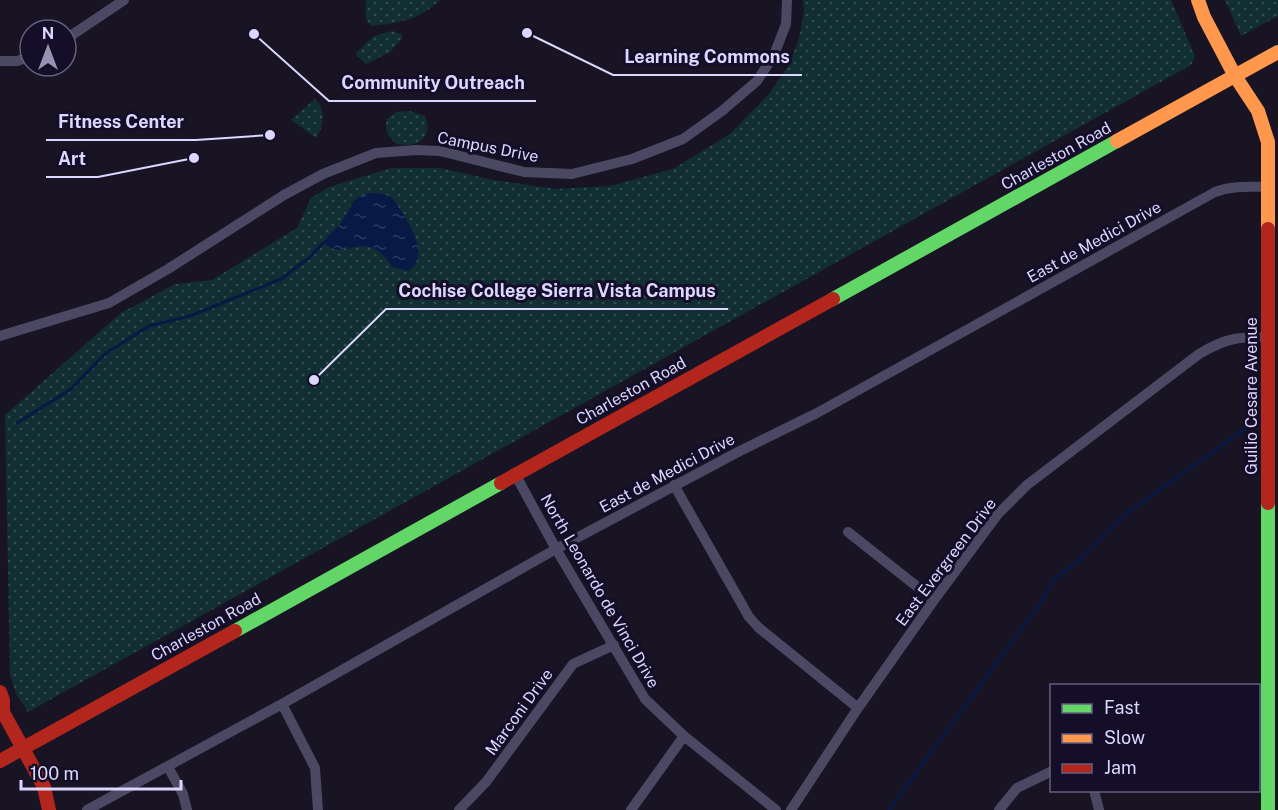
<svg xmlns="http://www.w3.org/2000/svg" width="1278" height="810" font-family="'Public Sans',sans-serif">
  <style>
    .green { fill: url(#green-dots) }
    .water { fill: url(#water-ripples) }
    .lines { fill: none; stroke-linecap: round; stroke-linejoin: round }
    .stream { stroke: #081946; stroke-width: 3 }
    .street { stroke: #4b4864; stroke-width: 10 }
    .fast { stroke: #63d668; stroke-width: 14 }
    .slow { stroke: #ff974d; stroke-width: 14 }
    .jam { stroke: #b3261e; stroke-width: 14 }
    .labels { text-anchor: middle; dominant-baseline: central; stroke-width: 6; stroke-linejoin: round; paint-order: stroke }
    .street-label { font-size: 16px; fill: #ddd6ff; stroke: #140e29 }
    .leader { fill: none; stroke: #ddd6ff; stroke-width: 2 }
    .callout-dot { fill: #ddd6ff; stroke: #140e29; stroke-width: 2 }
    .callout-label { font-size: 18px; text-anchor: middle; font-weight: bold; fill: #ddd6ff; stroke: #140e29; stroke-width: 6; stroke-linejoin: round; paint-order: stroke }
  </style>
  <defs>
    <pattern id="green-dots" width="8" height="8" patternUnits="userSpaceOnUse" patternTransform="scale(1.5)"><rect width="8" height="8" fill="#112e32"/><path d="M2 2h.1M6 6h.1" fill="none" stroke="#334c51" stroke-width="1.8" stroke-linecap="round"/></pattern>
    <pattern id="water-ripples" width="26" height="14" patternUnits="userSpaceOnUse" patternTransform="scale(1.5)"><rect width="26" height="14" fill="#081946"/><path d="M2 4q2-2 4 0t4 0M15 11q2-2 4 0t4 0" fill="none" stroke="#2c3a62"/></pattern>
  </defs>
  <rect width="100%" height="100%" fill="#181423"/>
  <path class="green" d="M366 0H440C418 21 401 22 372 26 363 21 366 10 366 0Z
    M803 0H1171L1195 56 1191 65 28 712 16 694 10 674 5 415 121 313 175 284 212 280 297 228 311 198 329 187 391 168H440L494 180 556 189 610 186 673 169 730 134 767 96 790 64 800 34 804 11Z
    M1225 0H1278V16L1241 36Z
    M392 31 402 34V39L390 52 366 64 355 54 374 36Z
    M315 99C326 109 324 126 316 138L291 120Z
    M410 111 425 116C434 138 417 148 397 144 388 137 384 130 387 119L396 112Z"/>
  <path class="water" d="M373 193C381 193 388 194 394 200 397 203 399 209 402 212 412 229 429 255 409 271L392 267C366 224 343 265 324 242 329 233 338 228 343 220 354 205 350 196 373 193Z"/>
  <g class="lines">
    <path class="stream" d="M17 423 71 389 106 353 149 326 193 315 281 279 310 257 324 242
      M889 810 1041 602 1054 579 1077 562 1127 513 1263 416"/>
    <path class="street" d="M66 39 124 0
      M0 61H17L30 57
      M0 336 109 303 168 269 284 195 323 174 376 153 416 150 440 151 524 172 572 174 632 159 683 139 722 111 757 81 774 55 786 24 787 0
      M515 474 556 549 645 699 684 736 776 810
      M674 485 749 617 759 628 858 708
      M848 532 934 600
      M282 704 315 768 318 810
      M168 767 183 794 187 810
      M1094 790 1099 810
      M87 810 282 704 556 549 738 452 817 413 1215 192C1233 185 1250 187 1269 187
      M459 810 486 782 573 664 614 645
      M631 810 684 736
      M791 810 858 708 934 600 998 514 1027 485 1199 354C1226 338 1237 337 1267 337
      M999 810 1017 788 1052 771"/>
    <path class="fast" d="M833 299 1117 141
      M1268 503V810
      M235 631 501 483"/>
    <path class="slow" d="M1198 0 1204 17 1235 76 1258 111 1268 142V229
      M1117 141 1278 52"/>
    <path class="jam" d="M1268 229V503
      M501 483 833 299
      M0 692 3 700V712L44 787 49 810
      M0 761 235 631"/>
  </g>
  <g class="labels">
    <g class="street-label">
      <text transform="translate(488 147) rotate(11)">Campus Drive</text>
      <text transform="translate(1056 156) rotate(-29)">Charleston Road</text>
      <text transform="translate(1094 242) rotate(-29)">East de Medici Drive</text>
      <text transform="translate(631 391) rotate(-29)">Charleston Road</text>
      <text transform="translate(1251 396) rotate(-90)">Guilio Cesare Avenue</text>
      <text transform="translate(667 473) rotate(-28)">East de Medici Drive</text>
      <text transform="translate(946 562) rotate(-53)">East Evergreen Drive</text>
      <text transform="translate(600 591) rotate(60)">North Leonardo de Vinci Drive</text>
      <text transform="translate(206 627) rotate(-29)">Charleston Road</text>
      <text transform="translate(519 712) rotate(-54)">Marconi Drive</text>
    </g>
  </g>
  <path class="leader" d="M527 33L613 75H802M254 34L329 101H536M270 135L196 140H46M194 158L98 177H46M314 380L386 309H728"/>
  <g class="callout-dot">
    <circle cx="527" cy="33" r="6"/>
    <circle cx="254" cy="34" r="6"/>
    <circle cx="270" cy="135" r="6"/>
    <circle cx="194" cy="158" r="6"/>
    <circle cx="314" cy="380" r="6"/>
  </g>
  <g class="callout-label">
    <text x="707" y="63">Learning Commons</text>
    <text x="433" y="89">Community Outreach</text>
    <text x="121" y="128">Fitness Center</text>
    <text x="72" y="165">Art</text>
    <text x="557" y="297">Cochise College Sierra Vista Campus</text>
  </g>
  <rect x="1050" y="684" width="210" height="108" fill="#140e29" stroke="#645e7f" stroke-width="1.5"/>
  <rect x="1062" y="704" width="30" height="9" fill="#63d668" stroke="#645e7f" stroke-width="1.5"/>
  <text x="1104" y="714" font-size="18" fill="#ddd6ff">Fast</text>
  <rect x="1062" y="734" width="30" height="9" fill="#ff974d" stroke="#645e7f" stroke-width="1.5"/>
  <text x="1104" y="744" font-size="18" fill="#ddd6ff">Slow</text>
  <rect x="1062" y="764" width="30" height="9" fill="#b3261e" stroke="#645e7f" stroke-width="1.5"/>
  <text x="1104" y="774" font-size="18" fill="#ddd6ff">Jam</text>
  <g transform="translate(48 48)"><circle r="28" fill="#140e29" stroke="#645e7f" stroke-width="1.5"/>
  <path d="M0-4.5L10 22L0 15L-10 22Z" fill="#9892b2"/>
  <text y="-9" font-size="16" font-weight="bold" text-anchor="middle" fill="#ddd6ff">N</text>
  </g>
  <path d="M21 780v9h160v-9" fill="none" stroke="#ddd6ff" stroke-width="3"/>
  <text x="30" y="780" font-size="18" fill="#ddd6ff" stroke="#140e29" stroke-width="4.5" paint-order="stroke">100 m</text>
</svg>
